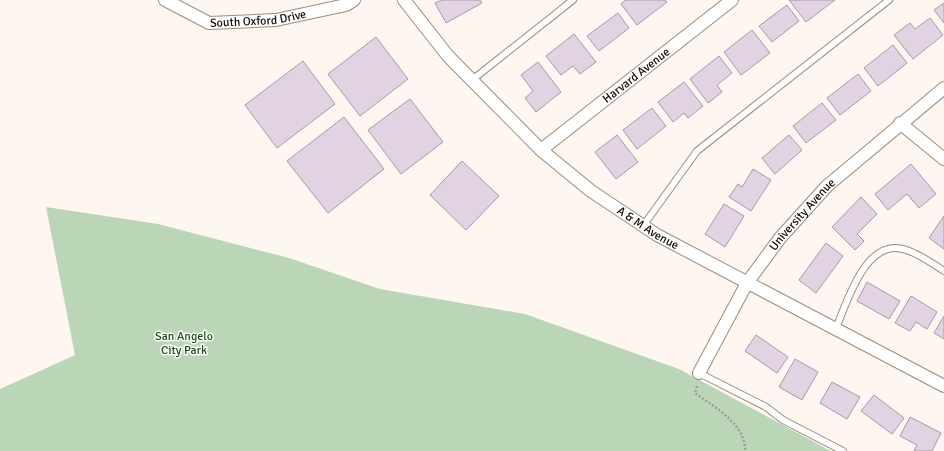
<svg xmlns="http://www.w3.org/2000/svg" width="944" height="451" font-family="Signika,sans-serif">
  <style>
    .green { fill: #bbd6b6 }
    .building { fill: #e2d3e3; stroke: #a698a7 }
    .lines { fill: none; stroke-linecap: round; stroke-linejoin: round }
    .lane-casing { stroke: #9d8b7f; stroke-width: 8 }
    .street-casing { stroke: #9d8b7f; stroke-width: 14 }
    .path { stroke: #a19a95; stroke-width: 2.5; stroke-dasharray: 2 2; stroke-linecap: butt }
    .lane { stroke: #fff; stroke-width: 6 }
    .street { stroke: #fff; stroke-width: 12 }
    .labels { text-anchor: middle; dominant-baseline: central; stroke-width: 3; stroke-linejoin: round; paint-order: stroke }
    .street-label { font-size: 12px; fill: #120b07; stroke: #fff }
    .park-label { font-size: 12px; fill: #1e4a17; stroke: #fff }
  </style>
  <rect width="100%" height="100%" fill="#fef6f1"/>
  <path class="green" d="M46 207 158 224 289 258 380 289 525 314 679 369 831 451H0V389L75 355Z"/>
  <path class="building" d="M442 0H480L482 3 446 23 435 3Z
    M625 0H665L667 2 637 25 621 4Z
    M789 0H835L806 22Z
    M944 3V23L934 10Z
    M787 5 799 21 772 42 759 26Z
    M618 13 629 28 599 51 587 36Z
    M930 18 943 35 913 59 894 35 910 23 915 29Z
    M752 30 770 53 741 75 724 52Z
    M574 34 596 62 580 74 573 66 561 75 546 56Z
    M376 37 408 79 360 116 328 74Z
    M893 45 907 63 878 86 864 68Z
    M719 56 732 73 717 85 722 92 708 103 690 79Z
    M303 61 335 104 277 148 245 105Z
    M538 62 561 92 536 112 525 98 533 91 521 75Z
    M858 74 871 91 840 115 827 98Z
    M684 82 703 106 688 118 684 113 673 122 658 102Z
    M410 99 443 142 401 174 368 130Z
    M822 103 836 120 806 143 793 126Z
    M652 108 666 126 637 149 623 130Z
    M344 117 384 169 328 213 287 161Z
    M617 135 638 162 616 179 595 152Z
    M789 135 802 150 775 174 762 158Z
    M462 161 499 196 466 230 430 195Z
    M911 164 936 194 919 208 907 194 888 210 875 194Z
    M753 169 771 180 751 211 729 197 738 184 742 187Z
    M861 197 877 214 857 234 864 241 855 250 832 227Z
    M724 204 744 216 725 247 705 234Z
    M944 216V249L929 238Z
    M826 243 843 256 816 293 799 280Z
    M867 282 900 301 889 319 857 301Z
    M911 296 937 312 927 329 916 322 910 331 895 323Z
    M944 316V339L934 333Z
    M756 335 788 357 777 373 745 351Z
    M795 359 818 372 802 400 779 387Z
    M832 382 860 397 847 419 820 403Z
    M874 395 904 418 892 434 861 411Z
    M910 417 941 433 932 451H914L917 445 900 436Z"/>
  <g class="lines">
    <g class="lane-casing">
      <path id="lane" d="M472 80 573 0
        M643 226 697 151 889 0
        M836 328C848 300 867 233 909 251 921 255 933 264 944 271
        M699 373 766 407 783 420 843 451"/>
    </g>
    <g class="street-casing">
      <g id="street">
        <path id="s1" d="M165 0 209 23 276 20 346 5 354 0"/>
        <path id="s2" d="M404 0 448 56 541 150 591 191 657 235 944 386"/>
        <path d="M900 123 944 159"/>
        <path id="s3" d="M541 150 732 0"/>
        <path id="s4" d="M699 373 747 283 780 238 827 186 944 88"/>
      </g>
    </g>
    <path class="path" d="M697 386 695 393C714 407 746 424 745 451"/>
    <use href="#lane" class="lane"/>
    <use href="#street" class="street"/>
  </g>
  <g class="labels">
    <g class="street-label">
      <text stroke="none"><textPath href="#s1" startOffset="99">South Oxford Drive</textPath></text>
      <text stroke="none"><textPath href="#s3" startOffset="121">Harvard Avenue</textPath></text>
      <text stroke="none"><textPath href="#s4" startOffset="190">University Avenue</textPath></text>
      <text stroke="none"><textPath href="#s2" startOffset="336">A &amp; M Avenue</textPath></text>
    </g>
    <g class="park-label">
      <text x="184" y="336">San Angelo<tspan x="184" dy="14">City Park</tspan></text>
    </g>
  </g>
</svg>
